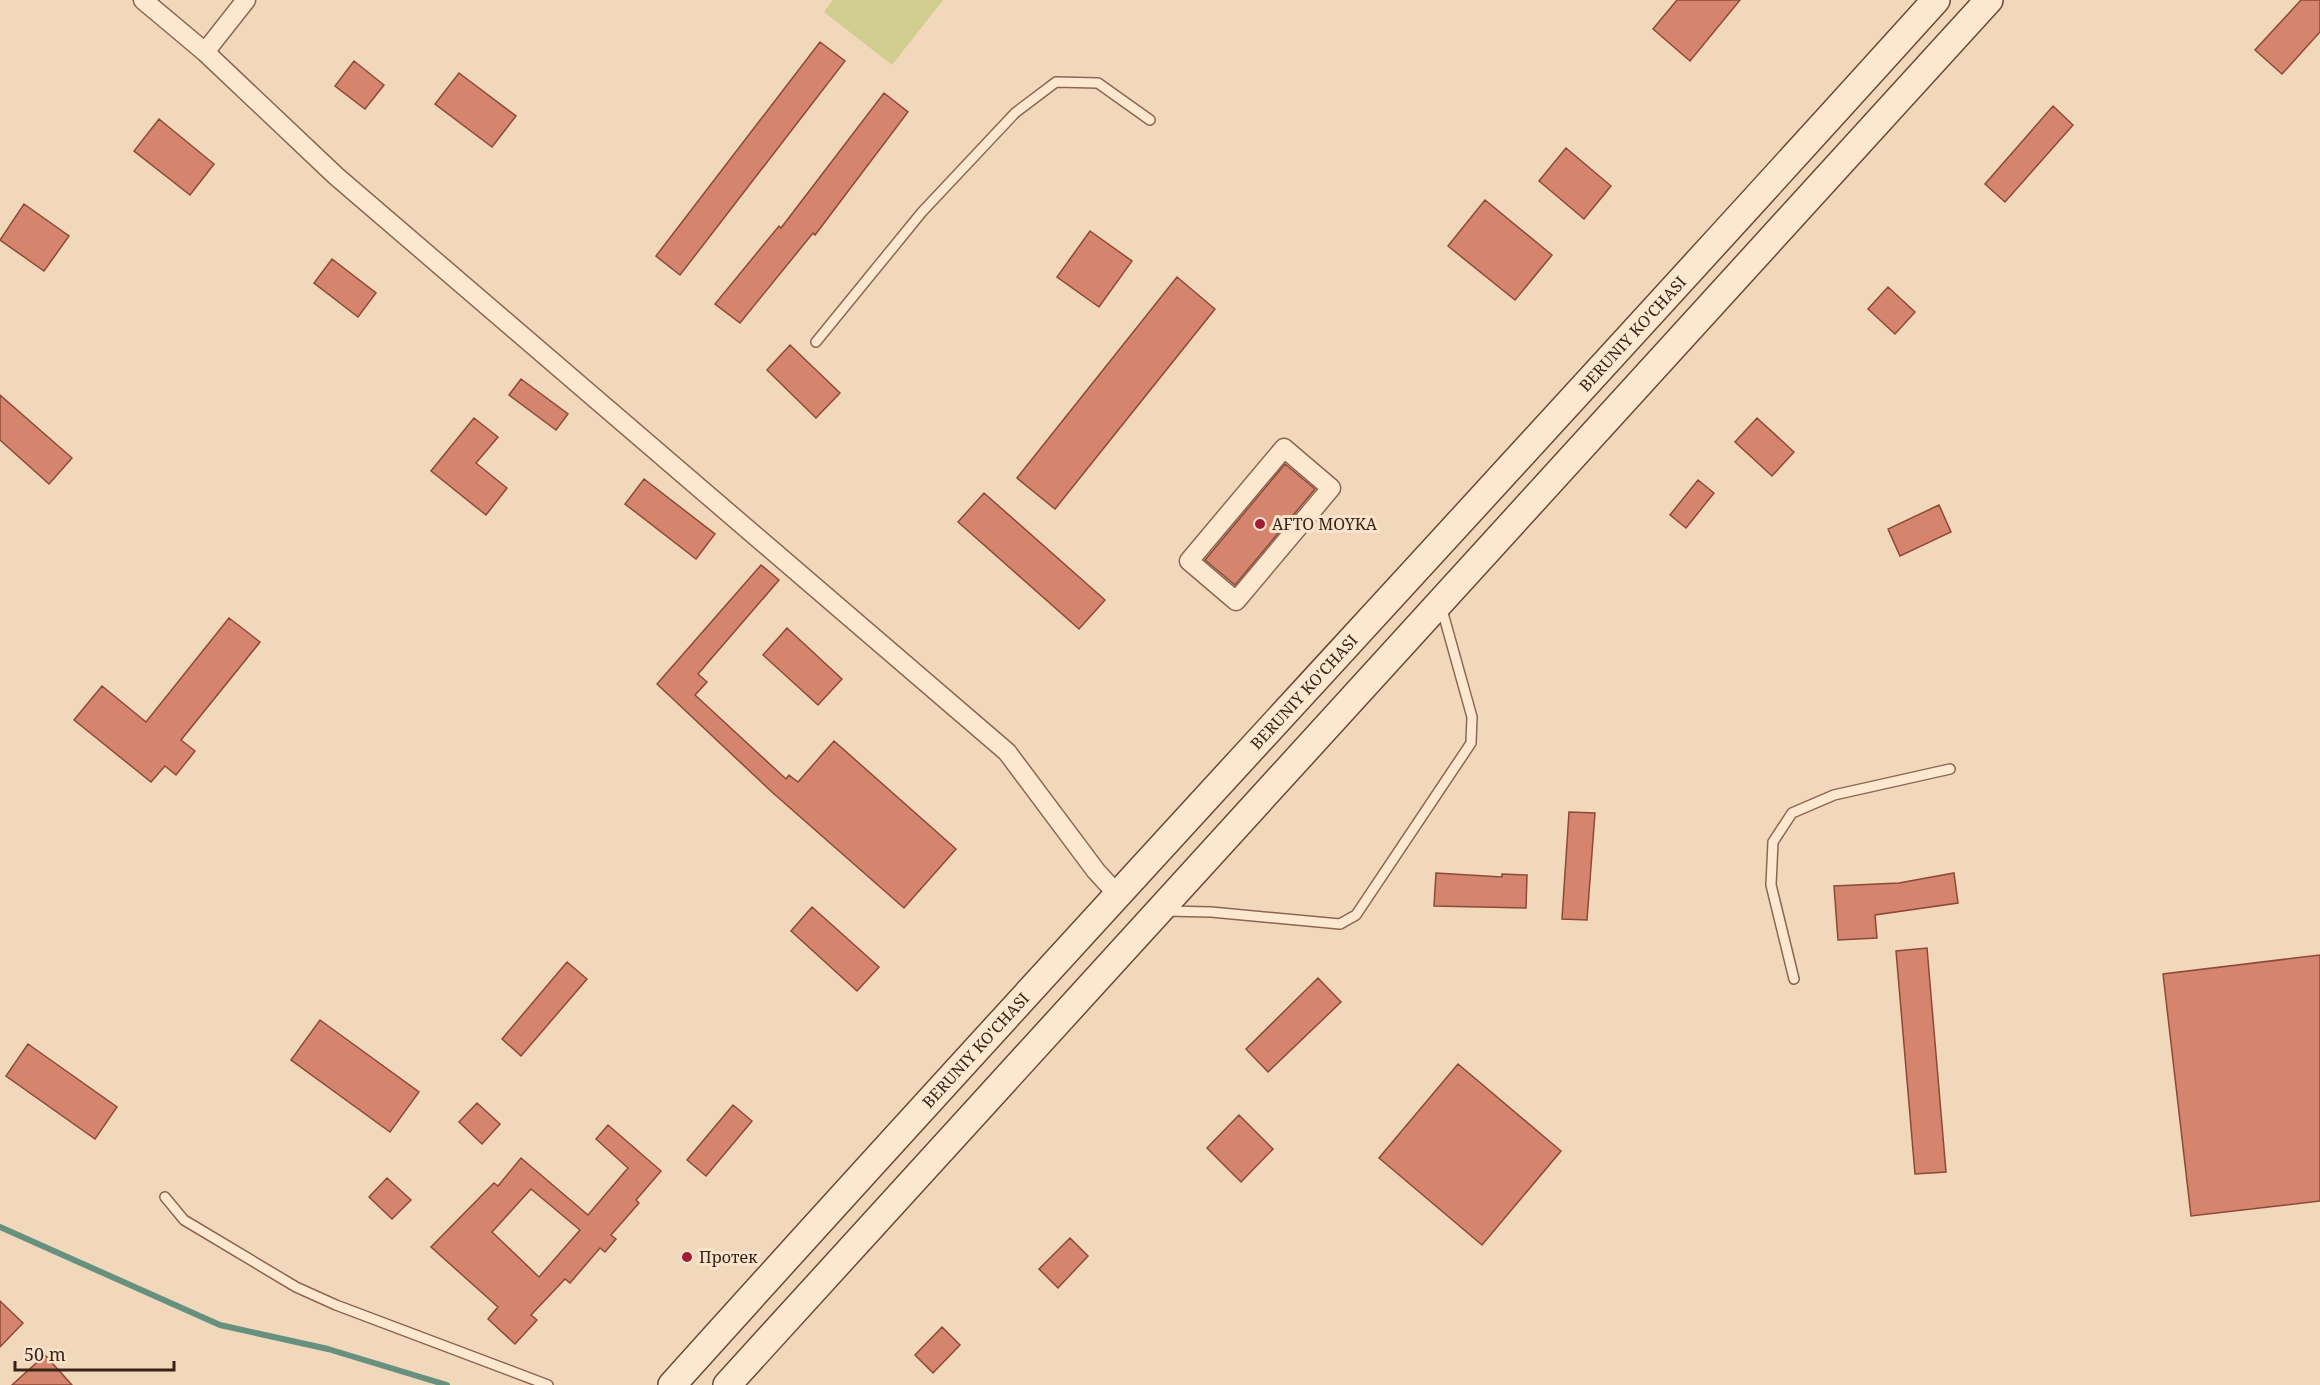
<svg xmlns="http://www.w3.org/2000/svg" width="2320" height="1385" font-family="'Noto Serif',serif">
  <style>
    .green { fill: #d1cd8e }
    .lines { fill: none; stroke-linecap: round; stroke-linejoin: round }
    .stream { stroke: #66917f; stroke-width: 6 }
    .building { fill: #d5856d; stroke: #8d4937; stroke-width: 1.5; fill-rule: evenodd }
    .lane-casing { stroke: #8b6753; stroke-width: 12 }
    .street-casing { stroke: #8b6753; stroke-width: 21 }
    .secondary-casing { stroke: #6c4837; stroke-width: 30 }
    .lane { stroke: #fce7cf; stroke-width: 9 }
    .street { stroke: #fce7cf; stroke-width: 18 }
    .secondary { stroke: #fce7cf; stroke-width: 27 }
    .poi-dot { fill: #a01d36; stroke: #f9e3cb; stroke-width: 2 }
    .labels { text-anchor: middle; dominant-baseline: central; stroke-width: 6; stroke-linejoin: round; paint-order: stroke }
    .street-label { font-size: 16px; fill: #38231a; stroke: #f9e3cb }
    .poi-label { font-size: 16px; fill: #38231a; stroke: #f9e3cb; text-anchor: start }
  </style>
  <rect width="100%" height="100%" fill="#f2d8bb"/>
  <path class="green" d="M833 0H943L892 65 824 12Z"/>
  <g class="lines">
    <path class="stream" d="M0 1227 220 1325 328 1349 447 1385"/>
  </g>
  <path class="building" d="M1677 0H1740L1690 61 1653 29Z
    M2301 0H2320V32L2282 74 2255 50Z
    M820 42 845 61 680 275 656 256Z
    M354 61 384 85 365 109 335 86Z
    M459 73 516 116 492 147 435 104Z
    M884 93 908 112 815 235 813 233 740 323 715 304 779 226 781 228Z
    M2053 106 2073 125 2005 202 1985 184Z
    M159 119 214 164 190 195 134 151Z
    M1566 148 1611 186 1584 219 1539 181Z
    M1485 200 1552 255 1515 300 1448 246Z
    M24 204 69 236 44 271 0 240Z
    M1090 231 1132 261 1099 307 1057 277Z
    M332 259 376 293 358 317 314 283Z
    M1177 277 1215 309 1055 509 1017 478Z
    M1888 287 1915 312 1895 334 1868 309Z
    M790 345 840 393 816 418 767 370Z
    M521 379 568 414 556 430 509 395Z
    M0 395 72 458 49 484 0 440Z
    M474 418 498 437 476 463 507 488 486 515 431 471Z
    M1757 418 1794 452 1772 476 1735 442Z
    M1285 464 1315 489 1235 585 1205 560Z
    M644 479 715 534 696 559 625 504Z
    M1698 480 1714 493 1686 528 1670 515Z
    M984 493 1105 600 1079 629 958 522Z
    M1939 505 1951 532 1900 556 1888 529Z
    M761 565 779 580 698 674 707 682 695 695 786 779 789 775 798 782 834 741 956 849 904 908 773 793 657 684Z
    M229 618 260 642 181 740 195 751 176 775 165 766 151 782 74 720 102 686 146 722Z
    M787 628 842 679 818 705 763 655Z
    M1569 812 1595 813 1587 920 1562 919Z
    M1436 873 1502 877V874L1527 875 1526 908 1434 906Z
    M1954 873 1958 903 1875 915 1877 938 1838 940 1834 886 1899 883Z
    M812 907 879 967 857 991 791 931Z
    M1927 948 1946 1172 1915 1174 1896 951Z
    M2320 955V1201L2191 1216 2163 974Z
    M567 962 587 979 521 1056 502 1039Z
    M1318 978 1341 1002 1268 1072 1246 1049Z
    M320 1020 419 1092 390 1132 291 1060Z
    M28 1044 117 1107 95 1139 6 1076Z
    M1458 1064 1561 1151 1482 1245 1379 1158Z
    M477 1103 500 1124 482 1144 459 1122Z
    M733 1105 752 1121 706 1176 687 1160Z
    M1239 1115 1273 1149 1241 1182 1207 1148Z
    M608 1125 661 1171 636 1200 639 1203 611 1235 616 1239 605 1252 600 1248 570 1283 565 1279 531 1315 537 1320 515 1344 488 1319 498 1307 431 1247 494 1183 498 1186 521 1158 588 1215 628 1168 596 1139ZM531 1189 580 1230 539 1277 492 1232Z
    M387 1178 411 1200 392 1219 369 1197Z
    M1070 1238 1088 1256 1058 1288 1039 1269Z
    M0 1301 23 1323 0 1347Z
    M942 1327 960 1345 933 1373 915 1355Z
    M45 1355 72 1385H12Z"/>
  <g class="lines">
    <g class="lane-casing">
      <path id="lane" d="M816 342 922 212 1015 113 1056 82 1098 83 1150 120
        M1166 911 1211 912 1340 924 1356 915 1471 743 1472 717 1441 606
        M1794 979 1771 885 1773 842 1792 813 1834 795 1950 769
        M165 1197 184 1220 296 1287 336 1305 548 1385"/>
    </g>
    <g class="street-casing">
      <path id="street" d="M143 0 205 52 336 176 1007 752 1096 871 1119 896
        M205 52 246 0
        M1284 448 1331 488 1236 601 1189 561Z"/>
    </g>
    <g class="secondary-casing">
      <g id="secondary">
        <path id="s1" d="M672 1385C1090 920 1517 464 1936 0"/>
        <path d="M727 1385 1989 0"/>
      </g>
    </g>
    <use href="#lane" class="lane"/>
    <use href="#street" class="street"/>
    <use href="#secondary" class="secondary"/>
  </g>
  <g class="poi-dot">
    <circle cx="1260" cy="524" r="6"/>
    <circle cx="687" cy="1257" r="6"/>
  </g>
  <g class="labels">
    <g class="street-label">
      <text stroke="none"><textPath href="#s1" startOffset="1424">BERUNIY KO'CHASI</textPath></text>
      <text stroke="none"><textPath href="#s1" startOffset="938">BERUNIY KO'CHASI</textPath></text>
      <text stroke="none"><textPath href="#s1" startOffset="452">BERUNIY KO'CHASI</textPath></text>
    </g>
    <g class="poi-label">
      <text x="1272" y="524">AFTO MOYKA</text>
      <text x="699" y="1257">Протек</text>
    </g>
  </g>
  <path d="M15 1361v9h159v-9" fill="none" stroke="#38231a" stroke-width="3"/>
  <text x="24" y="1361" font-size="18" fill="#38231a" stroke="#f9e3cb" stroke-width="4.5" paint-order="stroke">50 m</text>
</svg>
